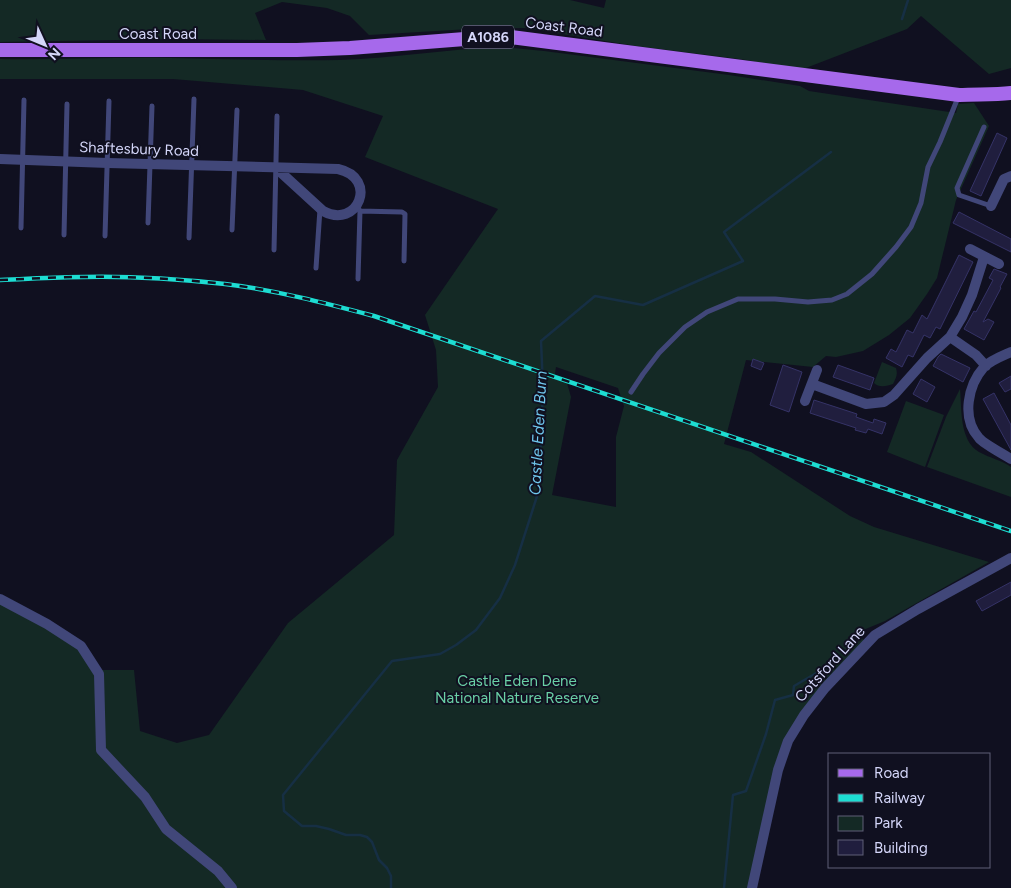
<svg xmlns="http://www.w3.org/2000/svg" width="1011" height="888" font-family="Figtree,sans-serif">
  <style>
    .green { fill: #142925; fill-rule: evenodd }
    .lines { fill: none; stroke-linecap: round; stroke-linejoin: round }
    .stream { stroke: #162f44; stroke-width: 2.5 }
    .building { fill: #201e3e; stroke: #353367 }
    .service { stroke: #414779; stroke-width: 5 }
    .minor { stroke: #414779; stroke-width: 10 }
    .primary { stroke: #a669eb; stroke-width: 14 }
    .rail-casing { stroke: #1dddd2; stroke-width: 4.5 }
    .rail { stroke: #101020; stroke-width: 2.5; stroke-dasharray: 8; stroke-linecap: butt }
    .labels { text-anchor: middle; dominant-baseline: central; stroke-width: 4; stroke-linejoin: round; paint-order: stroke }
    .shield { fill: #101020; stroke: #999bb8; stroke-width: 1 }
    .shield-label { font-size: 14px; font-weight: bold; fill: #d4d6f9 }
    .street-label { font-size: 15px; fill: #d4d6f9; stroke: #101020 }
    .park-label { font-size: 15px; fill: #6ad0a6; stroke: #101020 }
    .water-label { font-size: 16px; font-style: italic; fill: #6fc6ec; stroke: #101020 }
  </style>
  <rect width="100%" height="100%" fill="#101020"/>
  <path class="green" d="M0 0H570L604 8 606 0H1011V68L989 74 921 16 907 29 798 71 747 60 636 46 525 28 470 29 369 35 350 16 327 8 282 2 255 13 266 40 175 39 0 42Z
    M503 47 544 51 729 75 800 86 809 91 956 113 958 104 974 103 989 126 956 200 937 278 927 294 910 318 889 335 863 351 836 357 826 356 813 367 746 360 724 444 751 452 850 516 874 527 989 562 885 621 856 633 867 643 788 741 752 888H0V599L81 646 96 670H134L140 731 177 743 209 735 288 623 394 535 397 460 438 387 436 350 425 315 498 209 365 157 383 116 303 90 173 79H0V59C57 60 113 57 170 58 227 59 284 61 340 60 395 58 448 49 503 47ZM556 367 618 388 624 406 616 437V507L552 495 571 397 567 383 554 379Z
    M882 362 896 368C898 375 896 378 893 384 887 386 879 388 874 383Z
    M960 389C962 409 959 440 979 452 990 458 1001 460 1011 467V497L927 467 946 417Z
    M906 401 944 415 925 467 887 452Z"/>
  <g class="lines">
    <path class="stream" d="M902 19 908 0
      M391 888V876L387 868 379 860 372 842 367 837 360 835H346L329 829 316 826H302L284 811 283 795 392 661 440 654 456 645 476 630 500 598 515 565 539 490 543 387 541 341 595 296 643 305 743 261 724 232 831 152
      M724 888 733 795 746 791 766 734 775 700 793 695 794 686 825 668"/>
  </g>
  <path class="building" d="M997 133 1007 138 981 196 970 191Z
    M959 212 1011 239V252L953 223Z
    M959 255 973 262 940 329 936 327 930 338 924 335 913 357 908 355 902 367 886 358 891 349 896 352 907 330 913 333 922 315 927 319Z
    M994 269 1007 274 1000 287 1001 288 983 322 988 319 994 322 984 340 964 329 974 311 976 312 993 280 989 278Z
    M941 354 970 368 963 382 933 366 938 357Z
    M753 359 764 363 761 370 751 366Z
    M783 365 802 372 789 412 770 405Z
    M838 365 874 378 870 390 833 377Z
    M1011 376V389L1005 392 999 383Z
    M921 379 935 387 927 402 913 394Z
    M994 393 1011 425V450L983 399Z
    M814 400 857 414 856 417 873 423 874 419 886 423 882 434 868 429 866 433 855 430 856 428 810 413Z
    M1011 582V595L982 611 976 601Z"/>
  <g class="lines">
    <path class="service" d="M984 127 957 188 959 195 991 206
      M360 211 402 212 405 214 404 261
      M148 223 152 106
      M21 228 24 100
      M232 230 237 110
      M64 235 67 104
      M105 236 109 101
      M189 238 194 99
      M274 250 277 116
      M316 268 320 209
      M358 279 360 211 358 208
      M631 392 643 374 659 353 685 327 707 312 738 299H775L808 302 832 300 847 294 872 274 896 247 911 227 921 203 928 167 940 142 959 95"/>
    <path class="minor" d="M0 159 108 163 338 169C379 178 358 230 323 211L276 168
      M991 206 1004 179 1011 176
      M970 249 999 264
      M950 337 976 355 986 366
      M1011 352C1002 356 991 360 984 367 968 385 961 418 979 438 984 444 1003 454 1011 459
      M812 384 866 404 884 402 894 395 927 358 950 337 962 317 972 295 984 257
      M805 401 817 370
      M0 599 47 624 81 646 99 674 101 750 145 797 166 829 218 871 232 888
      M752 888 778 770 788 741 804 715 825 688 875 635 918 609 1011 558"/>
    <path class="primary" d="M0 50H297L350 48 503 36 959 95C977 94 994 95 1011 93"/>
    <g class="rail-casing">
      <path id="rail" d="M0 280C28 279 56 277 84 277 131 276 178 279 225 284 275 290 325 303 374 316L1011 531"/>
    </g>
    <use href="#rail" class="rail"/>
  </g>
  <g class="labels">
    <rect class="shield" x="462" y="25.5" width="52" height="23" rx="4"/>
    <g class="shield-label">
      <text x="488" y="37">A1086</text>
    </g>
    <g class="street-label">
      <text transform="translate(564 27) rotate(7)">Coast Road</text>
      <text x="158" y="34">Coast Road</text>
      <text transform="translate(139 149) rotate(2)">Shaftesbury Road</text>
      <text transform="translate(830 664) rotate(-48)">Cotsford Lane</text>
    </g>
    <g class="park-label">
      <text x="517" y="681">Castle Eden Dene<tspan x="517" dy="17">National Nature Reserve</tspan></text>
    </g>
    <g class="water-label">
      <text transform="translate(538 433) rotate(-87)">Castle Eden Burn</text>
    </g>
  </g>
  <rect x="828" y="753" width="162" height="115" fill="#101020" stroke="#5e5f77"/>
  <rect x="838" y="769" width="25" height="8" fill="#a669eb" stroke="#5e5f77"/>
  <text x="874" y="778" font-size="15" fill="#d4d6f9">Road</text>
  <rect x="838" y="794" width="25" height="8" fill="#1dddd2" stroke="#5e5f77"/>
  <text x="874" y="803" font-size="15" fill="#d4d6f9">Railway</text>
  <rect x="838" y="816" width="25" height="15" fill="#142925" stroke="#5e5f77"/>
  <text x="874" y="828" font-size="15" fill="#d4d6f9">Park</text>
  <rect x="838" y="840" width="25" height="15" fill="#201e3e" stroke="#5e5f77"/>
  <text x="874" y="853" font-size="15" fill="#d4d6f9">Building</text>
  <g transform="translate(45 45) rotate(134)" stroke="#101020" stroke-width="4" paint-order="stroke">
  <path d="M0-4L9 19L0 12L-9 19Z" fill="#d4d6f9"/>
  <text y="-8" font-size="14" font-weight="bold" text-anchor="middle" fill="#d4d6f9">N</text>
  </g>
</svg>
